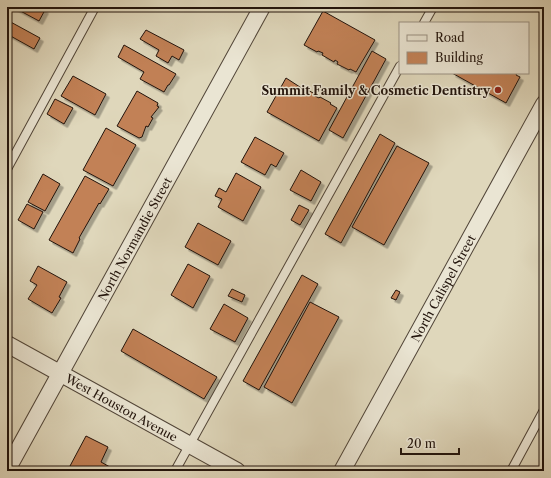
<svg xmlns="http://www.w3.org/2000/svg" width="551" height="478" font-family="'Libre Caslon Text',serif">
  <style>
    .building { fill: #c28156; stroke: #22140c; filter: url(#shadow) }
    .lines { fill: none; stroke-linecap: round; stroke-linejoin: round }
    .service-casing { stroke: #514538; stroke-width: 10 }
    .minor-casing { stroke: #514538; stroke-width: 18 }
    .service { stroke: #eae5d3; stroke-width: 8 }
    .minor { stroke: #eae5d3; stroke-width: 16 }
    .poi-dot { fill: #8f2418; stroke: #eae5d3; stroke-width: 1.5 }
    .labels { text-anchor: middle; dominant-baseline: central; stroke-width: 3; stroke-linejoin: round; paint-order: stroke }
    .poi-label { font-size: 12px; font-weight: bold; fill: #22140c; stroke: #eae5d3; text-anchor: end }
    .street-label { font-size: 12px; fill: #22140c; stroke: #eae5d3 }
  </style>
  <defs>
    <filter id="shadow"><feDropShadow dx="3.5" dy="3.5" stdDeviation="0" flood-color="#0004"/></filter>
  </defs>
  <rect width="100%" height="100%" fill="#dfd7bb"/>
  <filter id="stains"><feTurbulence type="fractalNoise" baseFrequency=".005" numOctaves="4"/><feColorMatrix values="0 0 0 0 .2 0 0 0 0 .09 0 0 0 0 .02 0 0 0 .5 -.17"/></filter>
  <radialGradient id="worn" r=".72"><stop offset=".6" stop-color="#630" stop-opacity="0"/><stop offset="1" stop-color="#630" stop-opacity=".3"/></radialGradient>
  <path class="building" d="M13 7H40L45 10 39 21Z
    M323 11 375 40 356 72 350 69 349 70 337 64 338 62 335 60 334 62 322 55 323 53 318 51 317 52 304 45Z
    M7 20 40 38 34 49 7 34Z
    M146 30 184 50 179 60 172 56 168 63 156 56 159 50 140 39Z
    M124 45 176 74 169 85H168L164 92 140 79 144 72 118 57Z
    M372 51 386 59 343 138 329 130Z
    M452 73H517L516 75 520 77 506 103Z
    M73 76 106 94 95 115 61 96Z
    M286 78 303 89 304 88 315 94V96L319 98 320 97 331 103 330 104 337 108 319 141 267 112Z
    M137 91 158 103 157 106 159 107 151 117 153 118 148 127 146 126 142 137 139 138 117 126Z
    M55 99 73 108 64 124 47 114Z
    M106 128 136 145 113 186 83 170Z
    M380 134 395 143 341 243 325 234Z
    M255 137 284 153 276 167 271 164 265 175 241 162Z
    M397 146 429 163 384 245 352 227Z
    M301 170 321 182 311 201 290 190Z
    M236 173 261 187 243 221 218 207 222 199 215 196 219 188 226 192Z
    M43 174 60 184 45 211 28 202Z
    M85 176 109 189 100 204 99 203 79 238 80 239 73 253 49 240Z
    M27 204 43 212 34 229 18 220Z
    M299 205 309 210 300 225 291 220Z
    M198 223 231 241 218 265 185 247Z
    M188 264 210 276 193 308 171 295Z
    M38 266 67 282 59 297 61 298 52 313 28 299 37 285 30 281Z
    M302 275 318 284 259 390 243 381Z
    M232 289 245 295 242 302 228 296Z
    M396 290 400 292 396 300 391 298Z
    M310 302 339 317 292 403 264 387Z
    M224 304 248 318 235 342 210 329Z
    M133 329 217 377 204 399 121 351Z
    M86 436 108 447 101 462 117 471H80L70 466Z"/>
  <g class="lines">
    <g class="service-casing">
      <path id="service" d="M424 23 433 7
        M7 169 95 7
        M175 471 400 66
        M511 471 544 410"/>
    </g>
    <g class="minor-casing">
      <g id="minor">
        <path id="s1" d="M7 344 237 471"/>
        <path id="s2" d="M7 470 262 7"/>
        <path id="s3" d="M342 471 544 104"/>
      </g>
    </g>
    <use href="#service" class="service"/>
    <use href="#minor" class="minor"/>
  </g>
  <circle class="poi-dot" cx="498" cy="90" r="4"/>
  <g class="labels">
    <g class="poi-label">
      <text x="490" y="90">Summit Family &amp; Cosmetic Dentistry</text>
    </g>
    <g class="street-label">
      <text stroke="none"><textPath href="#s2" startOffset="264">North Normandie Street</textPath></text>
      <text stroke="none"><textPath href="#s3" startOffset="209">North Calispel Street</textPath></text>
      <text stroke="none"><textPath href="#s1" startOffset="131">West Houston Avenue</textPath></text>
    </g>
  </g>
  <rect width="551" height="478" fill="none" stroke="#dfd7bb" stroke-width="24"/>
  <rect x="8" y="8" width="535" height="462" fill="none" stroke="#22140c" stroke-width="2"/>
  <rect x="12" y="12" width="527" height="454" fill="none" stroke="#22140c"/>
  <rect x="399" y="22" width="130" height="52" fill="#eae5d3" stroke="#9a9183"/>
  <rect x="407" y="35" width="20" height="6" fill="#eae5d3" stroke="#9a9183"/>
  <text x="435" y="42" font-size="12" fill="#22140c">Road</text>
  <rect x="407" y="52" width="20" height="12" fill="#c28156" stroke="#9a9183"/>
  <text x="435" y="62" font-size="12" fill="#22140c">Building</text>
  <path d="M401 448v6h58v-6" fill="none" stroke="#22140c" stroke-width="2"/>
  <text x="407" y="448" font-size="12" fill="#22140c" stroke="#eae5d3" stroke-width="3" paint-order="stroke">20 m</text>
  <rect width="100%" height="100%" filter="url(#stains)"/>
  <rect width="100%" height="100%" fill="url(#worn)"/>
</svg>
